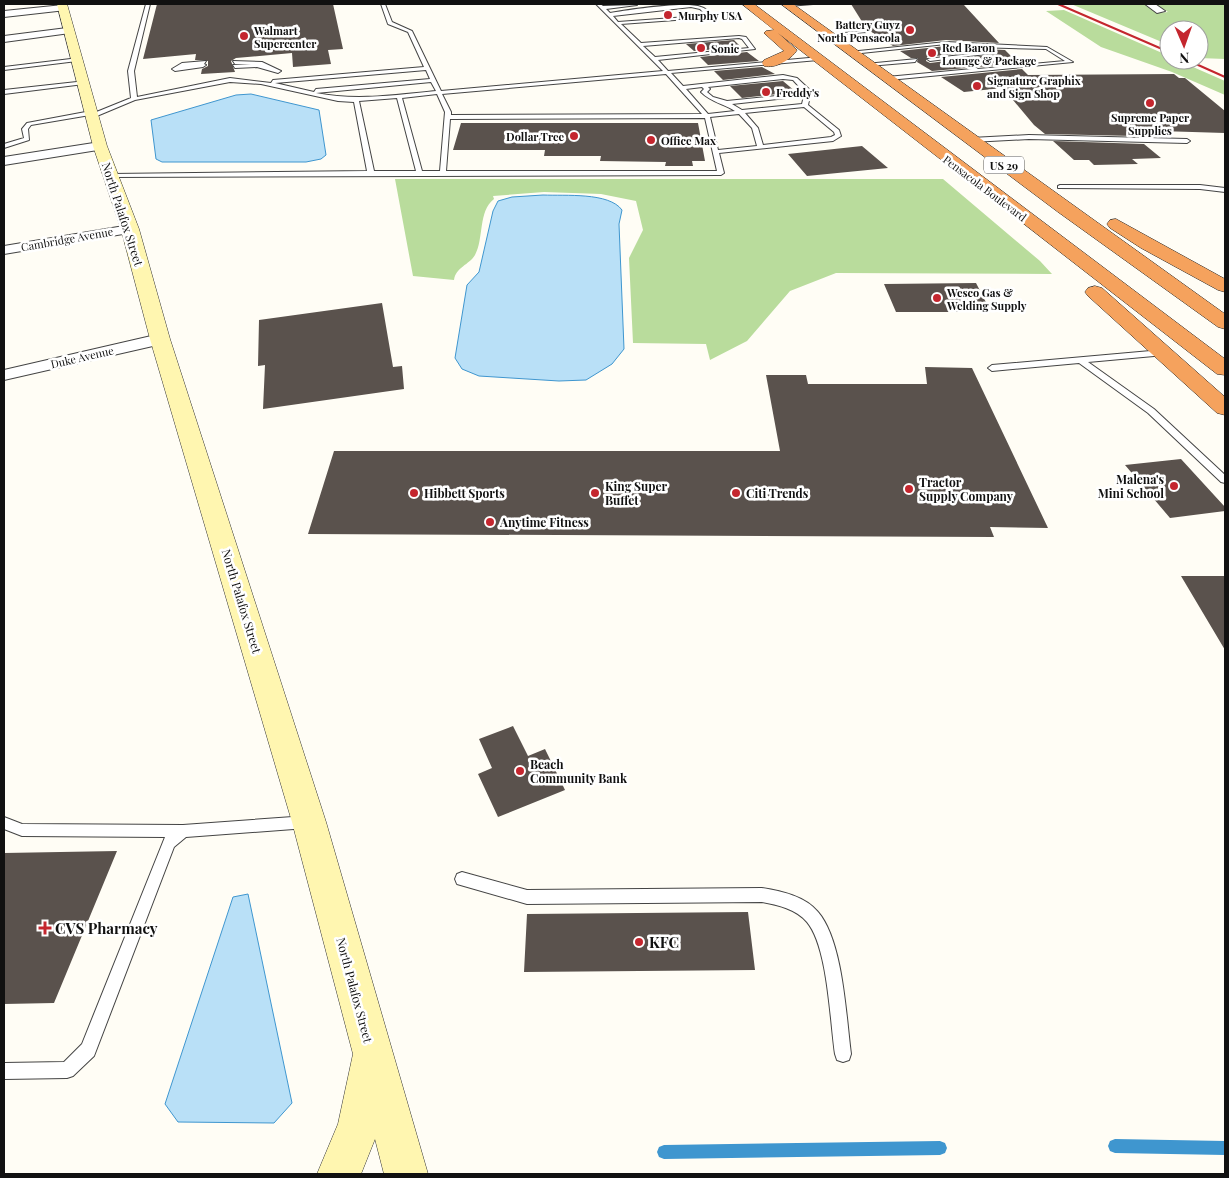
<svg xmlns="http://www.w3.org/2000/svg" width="1229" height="1178" font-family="'Playfair Display',serif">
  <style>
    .forest { fill: #b9dc9c }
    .water { fill: #b9e0f7; stroke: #3f96cf }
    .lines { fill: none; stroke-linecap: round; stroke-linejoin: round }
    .stream { fill: #3f96cf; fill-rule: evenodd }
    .building { fill: #5a524d }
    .lane-casing { stroke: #444; stroke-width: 2 }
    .street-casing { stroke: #444; stroke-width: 2 }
    .secondary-casing { stroke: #333; stroke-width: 1 }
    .highway-casing { stroke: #222; stroke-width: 1 }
    .lane { fill: #fff; fill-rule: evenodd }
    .street { fill: #fff; fill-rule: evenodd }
    .secondary { fill: #fff6b0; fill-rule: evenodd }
    .highway { fill: #f5a25d; fill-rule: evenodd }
    .rail { stroke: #c4262e; stroke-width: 2 }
    .poi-dot { fill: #c4262e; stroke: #fff; stroke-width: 2 }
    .labels { text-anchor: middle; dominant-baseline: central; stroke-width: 5; stroke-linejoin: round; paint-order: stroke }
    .far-poi-label { font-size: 11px; font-weight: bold; fill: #111; stroke: #fff; text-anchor: start }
    .shield { fill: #fff; stroke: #585858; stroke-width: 1 }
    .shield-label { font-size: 11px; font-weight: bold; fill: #111 }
    .far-street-label { font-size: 11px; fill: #111; stroke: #fff }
    .street-label { font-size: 12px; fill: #111; stroke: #fff }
    .poi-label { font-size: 12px; font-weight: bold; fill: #111; stroke: #fff; text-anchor: start }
    .near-poi-label { font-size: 15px; font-weight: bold; fill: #111; stroke: #fff; text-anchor: start }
  </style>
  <rect width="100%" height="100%" fill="#fffdf5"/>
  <path class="forest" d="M1071 4H1144L1158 13 1168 12 1155 4H1225V59L1199 58V30H1169V45Z
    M1064 10 1169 56V60H1177L1225 81V95L1172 72 1101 47 1046 11Z
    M395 179H943L1040 261 1052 274 836 273 790 291 747 341 710 360 706 344 633 343 629 258 643 230 636 201 601 194 544 192 493 196 494 199C478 211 484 239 475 255 469 265 456 267 454 280L413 276Z"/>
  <path class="water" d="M251 94 319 110 326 155 321 159 306 162H162L156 159 151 120 236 95Z
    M543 195C565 196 609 192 622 210L619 224 624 349 612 364 586 380 559 381 479 376 462 369 455 358 467 285 479 272 493 211 498 201 512 197Z
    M248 894 292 1103 274 1123 178 1122 165 1104 233 897Z"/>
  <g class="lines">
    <path class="stream" d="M1115 1139 1225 1141V1155L1115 1153 1110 1151 1108 1146 1110 1141Z
      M940 1141 945 1143 947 1148 945 1153 940 1155 664 1159 659 1157 657 1152 659 1147 664 1145Z"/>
  </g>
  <path class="building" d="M157 4H333L343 49 328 50 331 64 293 67 292 53 236 58 231 61 235 72 201 74 202 69 208 66V61L195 60 196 54 143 59Z
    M851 4 964 5 999 43 946 40 893 46 870 31V29L866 28Z
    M734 40 741 47 694 51 686 44Z
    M946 46 966 48 973 52 927 57 926 61 930 63 954 60 966 68 932 71 917 62 918 58H911L900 51Z
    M982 49 1005 50 1018 63 978 67 965 58 989 55Z
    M747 52 759 61 708 65 700 57Z
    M762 67 775 74 723 80 714 71Z
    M1022 69 1028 75 1174 74 1179 78H1185L1225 111V133L1127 130 1135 136 1045 134 1034 125 1003 88 964 92 941 77Z
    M783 81 796 92 742 98 730 86Z
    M461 123H698L705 161H692L693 166H665L666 162 600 161 601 156H544L545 150H453Z
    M1053 141 1144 144 1161 158 1132 159 1138 164 1094 165 1089 160H1074Z
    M862 146 888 168 807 176 788 154Z
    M976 283 991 312H896L884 284Z
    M382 303 393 367 402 366 404 389 263 409 265 365 258 366 259 320Z
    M925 367 972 368 1048 528 990 527 994 537 308 534 334 451H780L766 375H806L808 384H927Z
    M1181 459 1225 507V511L1170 518 1125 465Z
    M1181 576H1225V650Z
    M513 726 528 756 545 749 565 790 498 817 478 774 492 768 479 739Z
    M117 851 54 1003 4 1004V853Z
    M748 912 755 970 524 972 527 914Z"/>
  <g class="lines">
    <g class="lane-casing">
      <path id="lane" d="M146 4H150L134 71 137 97 230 78 271 83 273 80 424 67 408 32 388 24 381 4H385L392 22 412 31 441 91 663 71 596 4H600L603 6 637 5 606 9 610 13C628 10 686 1 701 7 705 8 708 11 710 14L702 18 621 24 641 43 739 36 746 37 755 49 658 60 668 71 820 57 818 60 671 73 683 86 783 75 797 78 811 91 808 105 839 130 841 136 833 141 719 153 724 173 721 175 110 177 109 176 112 174 367 171 354 102 338 101 261 84 230 82 135 100 92 118 90 115 31 125 28 129 29 140 4 148V144L24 138 22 129 27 123 91 111 94 113 131 98 128 71ZM691 7 700 9 705 14 701 16 618 22 613 16ZM739 38 742 39 749 48 655 57 643 46ZM426 70 430 79 316 89 314 92 275 83ZM666 74 702 114 451 115V112L442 94ZM783 79 793 80 805 93 727 101 713 97 707 92 710 89 708 87ZM431 82 436 91C395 95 356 101 316 93ZM702 87 704 89 701 92C711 102 724 104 735 111L708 114 686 89ZM437 94 445 112 440 171H422L402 98ZM804 96 802 104 742 110 732 104ZM397 98 416 171H374L359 101ZM804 107 834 132 835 135 831 137 763 145 758 128 745 113ZM739 114 752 128 757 146 718 150 710 117ZM705 118 717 171H446L450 119Z
        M788 4H813L788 6 786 5Z
        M869 30 867 32 829 36 827 35Z
        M946 42 1047 47 1073 62 889 80 887 77 972 69 954 58 930 61 927 59 978 53 967 46 946 44 852 54 849 52ZM975 47 1046 49 1065 61 978 69 960 57 987 54Z
        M79 58 77 61 4 70V67Z
        M917 59 915 62 869 66 866 64Z
        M206 61 204 64 206 65 203 67 175 71 172 69 182 63Z
        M233 61 262 62 281 71 278 73 257 67 235 68 233 65 251 64H235Z
        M86 81 84 84 4 94V90Z
        M1029 135 1187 139 1190 141 1187 143 1029 139 971 142 968 140 971 138Z
        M1060 185H1200L1225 188V192L1200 189 1058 188V186Z
        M1162 350 1166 353 1165 355 1088 362 1154 409 1225 475V483L1221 482 1148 413 1079 363 992 371 988 368 992 365Z
        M307 816 312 818 314 822 312 826 307 828 186 837 174 847 94 1056 73 1076 67 1078 4 1079V1063L64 1062 82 1044 165 837 22 836 4 829V817L22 824 183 825Z
        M462 872 527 890 762 888C781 891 805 896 818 912 843 941 846 1016 851 1054L849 1060 843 1062 837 1060 835 1054C830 1021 828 947 807 922 796 909 778 905 762 902L527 904 457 884 455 879 457 874Z"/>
    </g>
    <g class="street-casing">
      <path id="street" d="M1145 4H1155L1165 11 1157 13Z
        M63 5 67 8 66 10 4 17V11Z
        M67 28 70 29V33L4 42V36Z
        M100 142 106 146 104 149 4 165V157Z
        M130 225 135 226 137 229 135 232 4 254V246Z
        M160 334 166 335 168 339 166 343 4 380V370Z"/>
    </g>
    <g class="secondary-casing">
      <path id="secondary" d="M57 4H67L107 146 139 229 170 339 326 822 428 1174H384L375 1139 361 1174H317L338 1124 353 1054 292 822 150 339 121 229 93 146Z"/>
    </g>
    <g class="highway-casing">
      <path id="highway" d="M742 4H754L1225 359V375L1217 374 778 33 797 50C791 60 775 69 764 66L762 63 764 60 784 51 764 33 766 31 774 30Z
        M781 4H793L1225 314V329L1218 327 1058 212Z
        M1116 219 1225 279V292L1218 290 1141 248 1110 228 1107 224 1110 220Z
        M1095 286 1102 288 1225 397V415L1217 413 1088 296 1085 292 1088 288Z"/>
    </g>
    <use href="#lane" class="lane"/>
    <use href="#street" class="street"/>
    <use href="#secondary" class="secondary"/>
    <use href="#highway" class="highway"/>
    <path class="rail" d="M1058 4 1169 52
      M1187 60 1225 77"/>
  </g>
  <g class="poi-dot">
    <circle cx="668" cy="15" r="5"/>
    <circle cx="910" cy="30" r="5"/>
    <circle cx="244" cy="36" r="5"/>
    <circle cx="701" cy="48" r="5"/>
    <circle cx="932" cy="53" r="5"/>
    <circle cx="977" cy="86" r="5"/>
    <circle cx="766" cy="92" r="5"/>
    <circle cx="1150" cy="103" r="5"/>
    <circle cx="574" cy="136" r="5"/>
    <circle cx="651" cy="140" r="5"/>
    <circle cx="937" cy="298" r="5"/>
    <circle cx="1174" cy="486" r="5"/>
    <circle cx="909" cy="489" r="5"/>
    <circle cx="414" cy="493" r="5"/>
    <circle cx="595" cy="493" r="5"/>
    <circle cx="736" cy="493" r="5"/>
    <circle cx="490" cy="522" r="5"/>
    <circle cx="520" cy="771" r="5"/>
    <path d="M42.5 920.5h5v5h5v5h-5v5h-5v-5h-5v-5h5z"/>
    <circle cx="639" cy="942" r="5"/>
  </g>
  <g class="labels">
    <g class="far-poi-label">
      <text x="678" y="15">Murphy USA</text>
      <text x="900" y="24" text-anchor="end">Battery Guyz<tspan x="900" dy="13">North Pensacola</tspan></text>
      <text x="254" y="30">Walmart<tspan x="254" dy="13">Supercenter</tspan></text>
      <text x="942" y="47">Red Baron<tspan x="942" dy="13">Lounge &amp; Package</tspan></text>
      <text x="711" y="48">Sonic</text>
      <text x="987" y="80">Signature Graphix<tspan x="987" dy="13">and Sign Shop</tspan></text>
      <text x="776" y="92">Freddy's</text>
      <text x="1150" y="117" text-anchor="middle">Supreme Paper<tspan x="1150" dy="13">Supplies</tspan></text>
      <text x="564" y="136" text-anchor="end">Dollar Tree</text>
      <text x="661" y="140">Office Max</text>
      <text x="947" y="292">Wesco Gas &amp;<tspan x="947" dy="13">Welding Supply</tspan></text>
    </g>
    <rect class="shield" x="984" y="156.5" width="40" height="17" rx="4"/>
    <g class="shield-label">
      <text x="1004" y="165">US 29</text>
    </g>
    <g class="far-street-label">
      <text transform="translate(985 188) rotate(37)">Pensacola Boulevard</text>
      <text transform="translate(67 239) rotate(-10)">Cambridge Avenue</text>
      <text transform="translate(82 357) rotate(-13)">Duke Avenue</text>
    </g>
    <g class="street-label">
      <text transform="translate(123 214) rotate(72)">North Palafox Street</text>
      <text transform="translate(242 601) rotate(73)">North Palafox Street</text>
      <text transform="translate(355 990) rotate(75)">North Palafox Street</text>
    </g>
    <g class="poi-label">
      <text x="1164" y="479" text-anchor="end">Malena's<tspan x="1164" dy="14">Mini School</tspan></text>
      <text x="919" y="482">Tractor<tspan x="919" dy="14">Supply Company</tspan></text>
      <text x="605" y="486">King Super<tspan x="605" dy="14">Buffet</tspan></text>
      <text x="424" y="493">Hibbett Sports</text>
      <text x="746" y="493">Citi Trends</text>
      <text x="500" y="522">Anytime Fitness</text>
      <text x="530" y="764">Beach<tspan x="530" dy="14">Community Bank</tspan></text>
    </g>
    <g class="near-poi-label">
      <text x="55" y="928">CVS Pharmacy</text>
      <text x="649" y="942">KFC</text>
    </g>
  </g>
  <rect width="1229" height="1178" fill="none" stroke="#111111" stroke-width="10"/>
  <g transform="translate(1184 45) rotate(178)"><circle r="24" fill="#ffffff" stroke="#a0a0a0"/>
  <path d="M0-4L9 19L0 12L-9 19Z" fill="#c4262e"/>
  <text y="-8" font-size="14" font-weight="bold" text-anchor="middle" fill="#111111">N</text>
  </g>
</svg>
